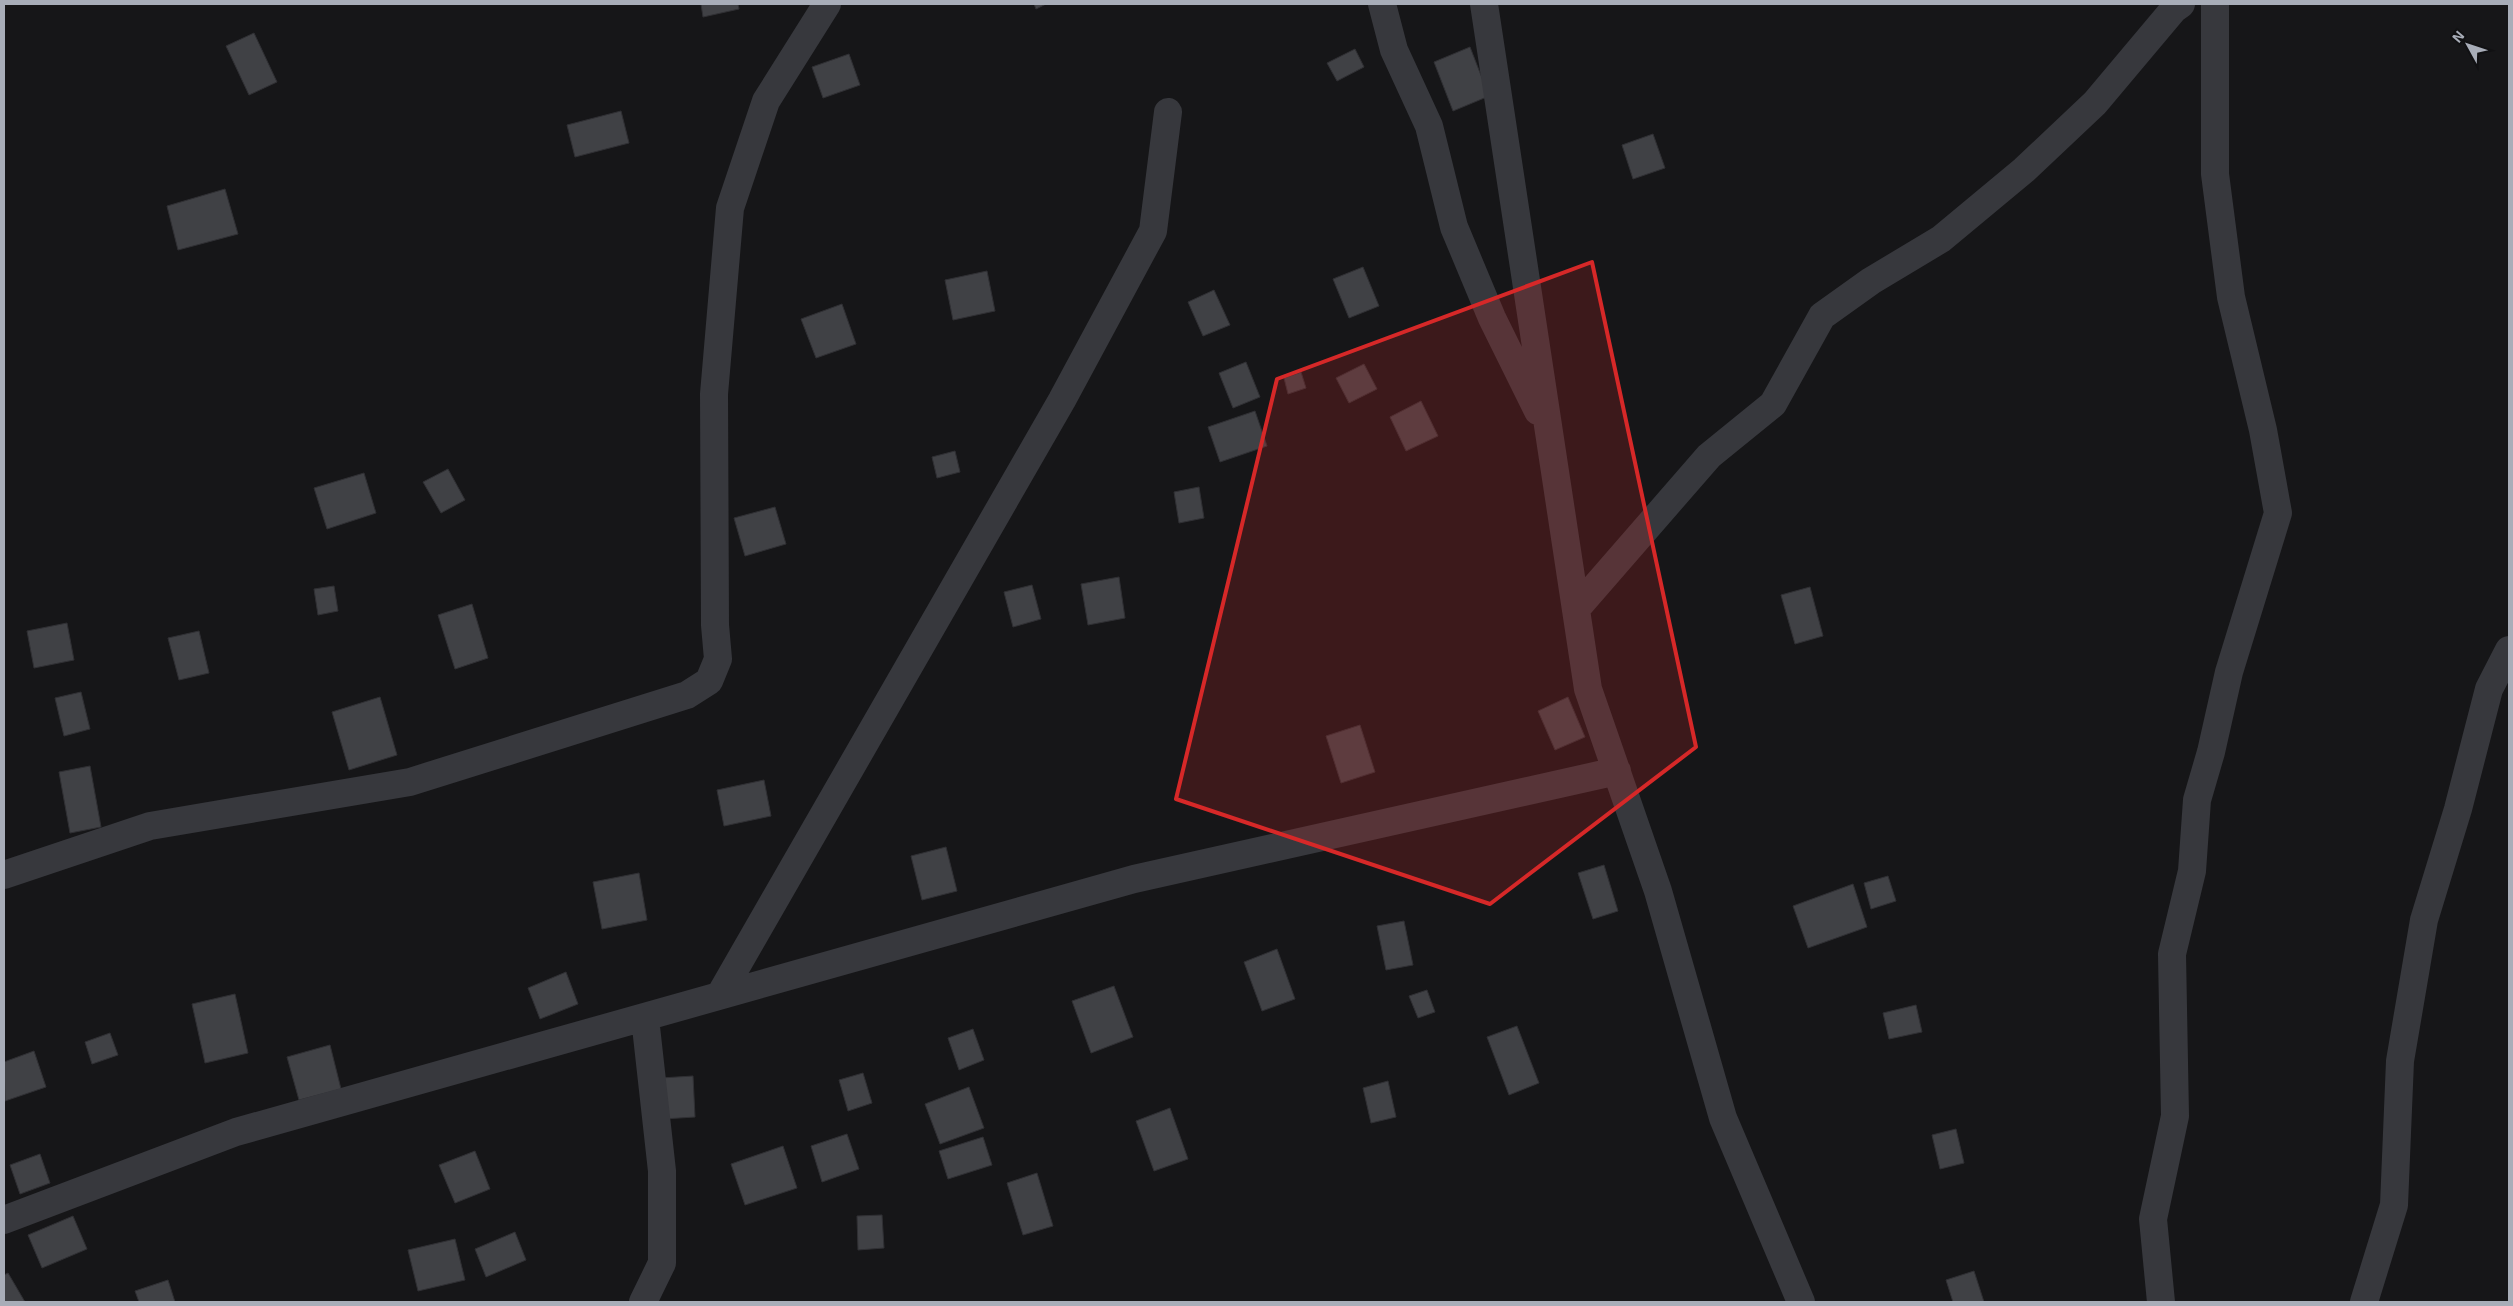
<svg xmlns="http://www.w3.org/2000/svg" width="2513" height="1306" font-family="'Exo 2',sans-serif">
  <style>
    .building { fill: #404145; stroke: #303034 }
    .lines { fill: none; stroke-linecap: round; stroke-linejoin: round }
    .minor { stroke: #37383d; stroke-width: 28 }
    .marked { fill: #d62828; fill-opacity: 0.2; stroke: #d62828; stroke-width: 4; stroke-linejoin: round }
  </style>
  <rect width="100%" height="100%" fill="#161618"/>
  <path class="building" d="M701 4H738L739 9 703 17Z
    M1034 4H1046L1036 9Z
    M254 33 277 82 249 95 226 46Z
    M1470 47 1489 96 1453 111 1434 62Z
    M1355 49 1364 67 1337 81 1327 63Z
    M849 54 860 85 823 98 812 67Z
    M621 111 629 143 575 157 567 125Z
    M1653 134 1665 168 1633 179 1622 145Z
    M225 189 238 234 178 250 167 206Z
    M1363 267 1379 306 1349 318 1333 279Z
    M987 271 995 311 953 320 945 280Z
    M1214 290 1230 325 1203 336 1188 302Z
    M842 304 856 344 816 358 801 319Z
    M1246 362 1260 397 1233 408 1219 373Z
    M1364 364 1377 389 1349 403 1336 378Z
    M1301 372 1306 388 1288 394 1284 378Z
    M1421 401 1438 436 1406 451 1390 417Z
    M1255 411 1267 446 1220 462 1208 427Z
    M955 451 960 472 937 478 932 457Z
    M448 469 465 500 441 513 423 482Z
    M364 473 376 513 327 529 314 488Z
    M1199 487 1204 518 1179 523 1174 492Z
    M775 507 786 544 745 556 734 518Z
    M1119 577 1125 618 1088 625 1081 584Z
    M1032 585 1041 619 1013 627 1004 592Z
    M334 586 338 611 318 615 314 589Z
    M1810 587 1823 636 1795 644 1781 595Z
    M472 604 488 658 455 669 438 615Z
    M67 623 74 660 34 668 27 631Z
    M199 631 209 673 179 680 168 638Z
    M81 692 90 729 64 736 55 698Z
    M380 697 397 755 349 770 332 712Z
    M1568 697 1585 737 1555 750 1538 711Z
    M1360 725 1375 772 1341 783 1326 736Z
    M90 766 101 827 70 833 59 772Z
    M764 780 771 816 724 826 717 790Z
    M946 847 957 891 922 900 911 856Z
    M1604 865 1618 911 1593 919 1578 873Z
    M639 873 647 920 602 929 593 882Z
    M1888 876 1896 901 1871 909 1864 883Z
    M1853 884 1867 927 1808 948 1793 906Z
    M1404 921 1413 965 1386 970 1377 926Z
    M1277 949 1295 999 1262 1011 1244 962Z
    M566 972 578 1004 540 1019 528 988Z
    M1114 986 1133 1037 1091 1053 1072 1001Z
    M1427 990 1435 1012 1418 1018 1409 996Z
    M235 994 248 1053 205 1063 192 1004Z
    M1916 1005 1922 1032 1889 1039 1883 1013Z
    M1517 1026 1539 1083 1509 1095 1487 1037Z
    M973 1029 984 1060 959 1070 948 1038Z
    M110 1033 118 1055 92 1064 85 1042Z
    M330 1045 341 1089 299 1100 287 1057Z
    M34 1051 46 1087 5 1101 4 1062Z
    M863 1073 872 1103 848 1111 839 1080Z
    M693 1076 695 1117 663 1119 661 1078Z
    M1388 1081 1396 1117 1371 1123 1363 1088Z
    M969 1087 984 1128 940 1144 925 1104Z
    M1170 1108 1188 1159 1154 1171 1136 1121Z
    M1956 1129 1964 1163 1940 1169 1932 1135Z
    M847 1134 859 1169 822 1182 811 1146Z
    M983 1137 992 1165 948 1179 939 1151Z
    M783 1146 797 1188 745 1205 731 1164Z
    M475 1151 490 1189 455 1203 439 1165Z
    M40 1154 50 1183 20 1194 10 1165Z
    M1037 1173 1053 1226 1023 1235 1007 1183Z
    M882 1215 884 1248 858 1250 857 1216Z
    M73 1216 87 1249 42 1268 28 1235Z
    M515 1232 526 1260 486 1277 475 1249Z
    M455 1239 465 1280 418 1291 408 1250Z
    M1974 1271 1984 1302H1953L1946 1280Z
    M8 1273 25 1302H4V1275Z
    M168 1280 175 1302H139L135 1291Z"/>
  <g class="lines">
    <path class="minor" d="M1382 4 1394 50 1429 126 1454 227 1492 318 1538 411
      M1484 4 1588 689 1658 891 1723 1118 1801 1302
      M1576 609 1709 456 1773 404 1822 316 1871 281 1941 239 2024 170 2095 103 2174 9 2181 4
      M4 875 150 826 410 782 687 695 709 681 718 659 715 625 714 394 730 208 766 101 827 4
      M720 995 1062 400 1153 231 1168 112
      M4 1220 236 1132 1134 879 1617 771
      M643 1302 662 1263V1171L645 1018
      M2161 1302 2153 1219 2175 1116 2172 954 2192 871 2197 800 2211 752 2229 672 2278 513 2263 430 2231 297 2215 174V4
      M2364 1302 2394 1205 2400 1061 2424 920 2458 809 2489 689 2509 650"/>
  </g>
  <path class="marked" d="M1592 262 1696 747 1490 904 1176 799 1277 379Z"/>
  <rect width="2513" height="1306" fill="none" stroke="#a8adb8" stroke-width="10"/>
  <g transform="translate(2468 45) rotate(310)" stroke="#111113" stroke-width="4" paint-order="stroke">
  <path d="M0-4L9 19L0 12L-9 19Z" fill="#a8adb8"/>
  <text y="-8" font-size="14" font-weight="bold" text-anchor="middle" fill="#a8adb8">N</text>
  </g>
</svg>
